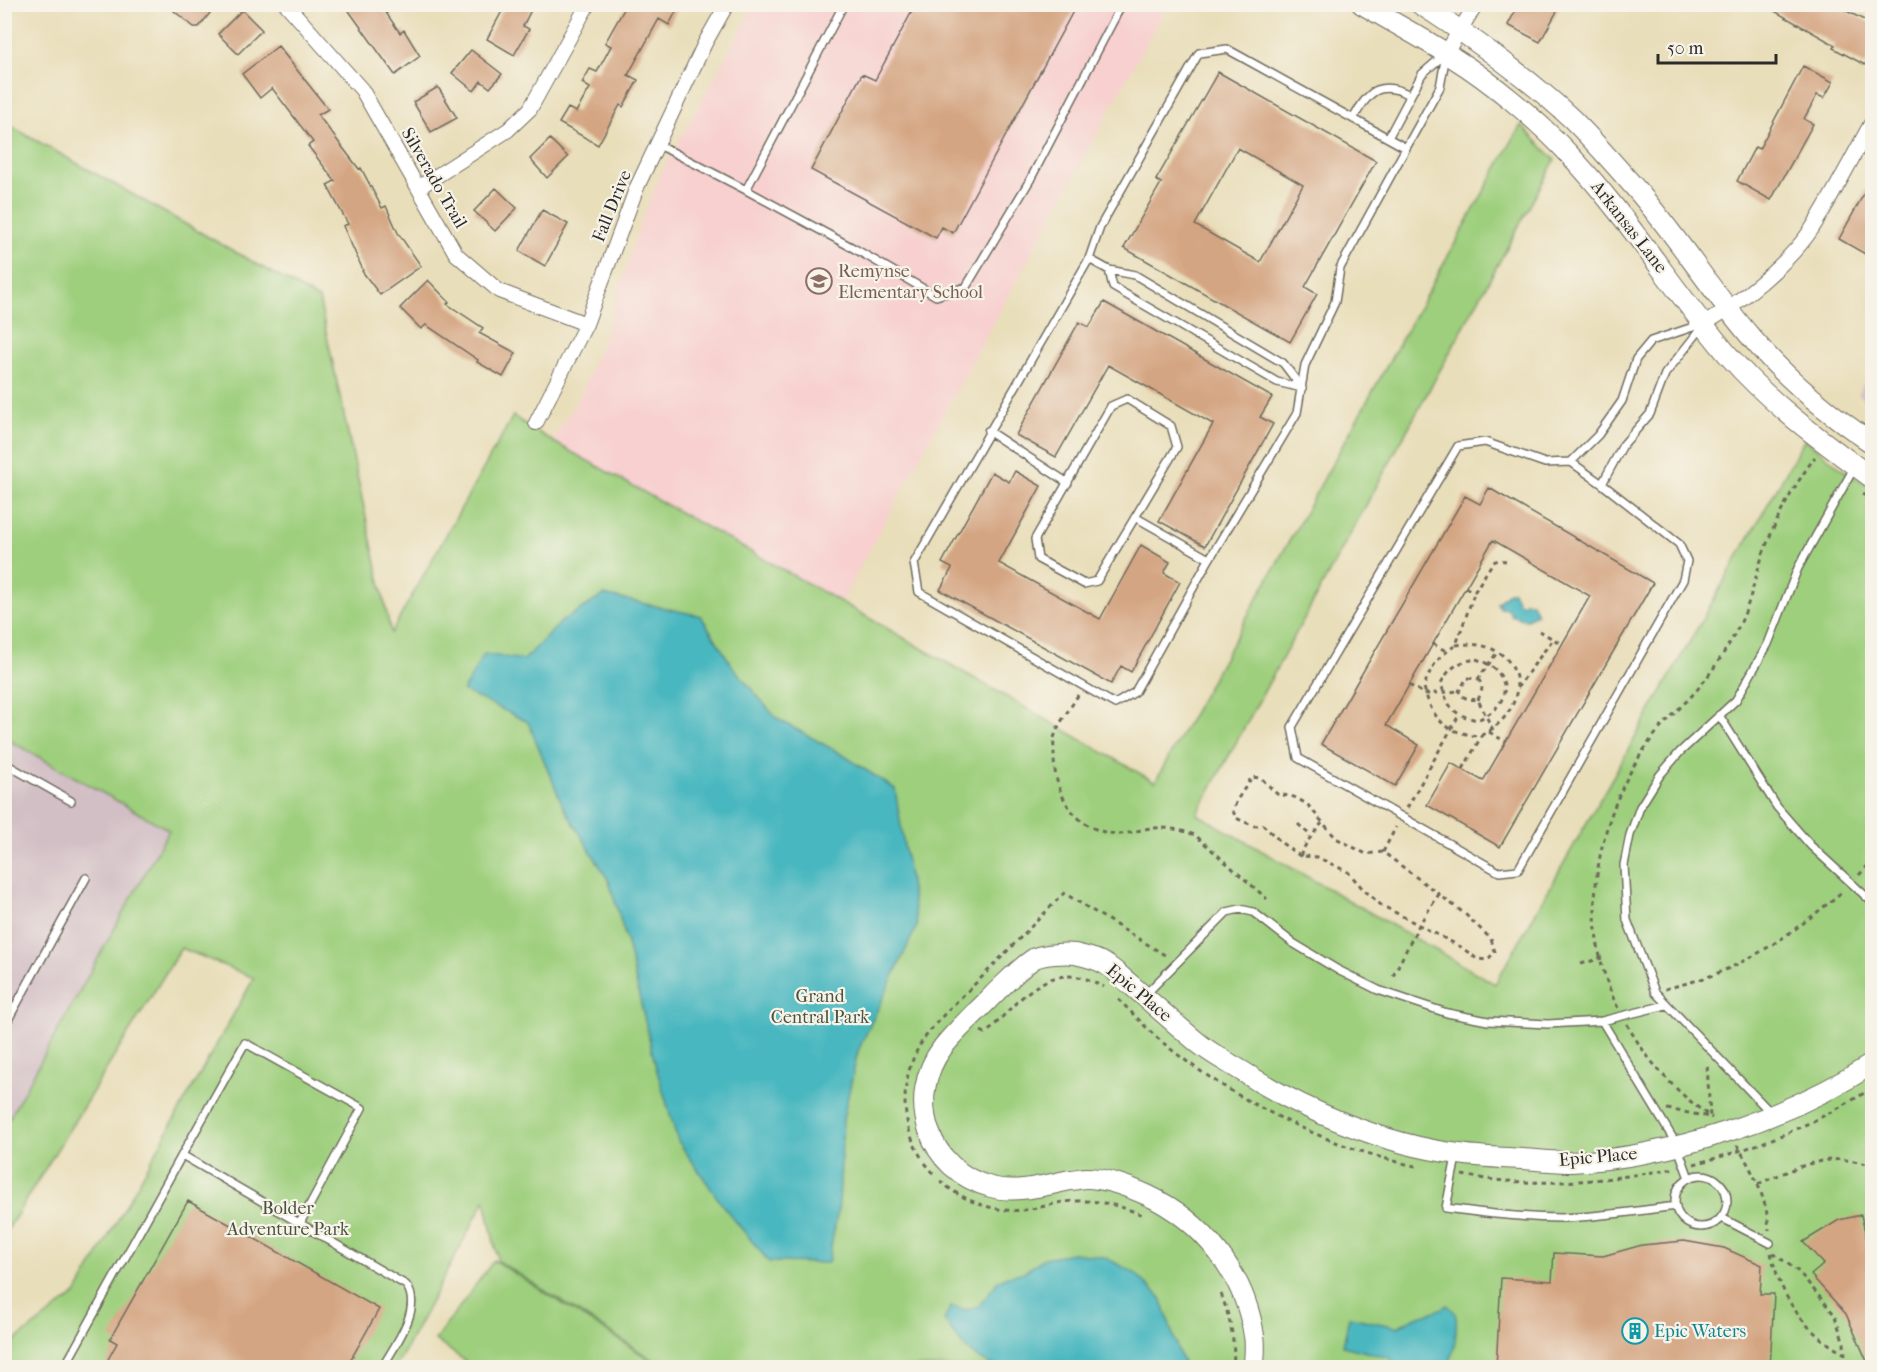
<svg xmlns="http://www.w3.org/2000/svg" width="1877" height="1372" font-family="'IM FELL French Canon',serif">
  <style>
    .built { fill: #f7d0cf }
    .industrial { fill: #d2bec5 }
    .green { fill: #9ecf7d; stroke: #647d54; stroke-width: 1.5 }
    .water { fill: #48b7c0; stroke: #3a7176; stroke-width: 1.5 }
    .building { fill: #d4a582; fill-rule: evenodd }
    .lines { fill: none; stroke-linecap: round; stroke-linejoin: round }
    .lane-casing { stroke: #6e6a5d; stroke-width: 10 }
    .street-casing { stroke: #6e6a5d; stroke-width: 16 }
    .secondary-casing { stroke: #6e6a5d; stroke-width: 22 }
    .path { stroke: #6e6a5d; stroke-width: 3; stroke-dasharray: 4.5 4.5; stroke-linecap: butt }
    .lane { stroke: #fff; stroke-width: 7 }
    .street { stroke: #fff; stroke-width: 14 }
    .secondary { stroke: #fff; stroke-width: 20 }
    .labels { text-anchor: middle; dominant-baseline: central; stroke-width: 4.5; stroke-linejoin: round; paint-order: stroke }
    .street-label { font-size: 18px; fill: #2b2b2b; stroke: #f7f3e8 }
    .education-label { font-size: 18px; fill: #785e54; stroke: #f7f3e8; text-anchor: start }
    .park-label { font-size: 18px; fill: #485440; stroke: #f7f3e8 }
    .culture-label { font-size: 18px; fill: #0d838f; stroke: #f7f3e8; text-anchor: start }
  </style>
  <rect width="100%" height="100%" fill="#f7f3e8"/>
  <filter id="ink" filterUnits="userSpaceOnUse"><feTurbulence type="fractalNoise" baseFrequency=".0167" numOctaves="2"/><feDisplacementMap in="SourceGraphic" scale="12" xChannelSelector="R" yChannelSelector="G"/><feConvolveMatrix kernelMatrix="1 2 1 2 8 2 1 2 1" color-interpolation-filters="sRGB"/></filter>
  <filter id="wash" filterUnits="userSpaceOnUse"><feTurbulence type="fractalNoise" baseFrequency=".008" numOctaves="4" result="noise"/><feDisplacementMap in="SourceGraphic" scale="24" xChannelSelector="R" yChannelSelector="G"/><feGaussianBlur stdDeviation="1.35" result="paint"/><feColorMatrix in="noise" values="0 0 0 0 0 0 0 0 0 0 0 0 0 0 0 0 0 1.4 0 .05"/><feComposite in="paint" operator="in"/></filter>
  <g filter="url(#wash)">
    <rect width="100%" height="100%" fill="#e9deba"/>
    <path class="built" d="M755 5H1167L841 602 552 441 579 399 606 332 638 230 659 177Z"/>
    <path class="industrial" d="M1872 368V406L1858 394Z
      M5 738 169 830 5 1126Z"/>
    <path class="green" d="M5 123 319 299 391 633 513 416 552 441 841 602 1155 782 1521 125 1555 160 1197 814 1495 984 1805 439 1843 470 1872 487V1367H664L498 1261 485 1200 396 1367H5V1348L76 1294 254 978 181 948 5 1234V1126L169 830 5 738Z
      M494 1260 662 1367H474L435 1340Z"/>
    <path class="water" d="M1509 592H1513L1518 602 1522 604 1526 601 1532 603 1537 614 1525 620 1511 615 1508 609 1500 608 1497 603Z
      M604 595 701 616 733 667 776 718 843 755 895 789 917 926 858 1051 843 1119 839 1204 828 1263 769 1262 723 1206 678 1141 655 1064 626 939 609 881 563 806 528 722 463 691 484 654 524 660 562 621Z
      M1073 1253 1104 1257 1135 1273 1161 1298 1180 1356 1185 1367H997C968 1356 961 1344 944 1320L951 1307 967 1310 979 1306 998 1281 1005 1277 1024 1272 1044 1258Z
      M1447 1305C1451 1308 1455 1311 1456 1317 1457 1325 1455 1351 1451 1356V1363L1456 1367H1400L1389 1358 1343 1346 1349 1317 1397 1327C1403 1325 1408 1320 1414 1318 1425 1313 1437 1313 1447 1305Z"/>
    <g id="blocks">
      <path class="building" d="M180 4H217L199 27H194L174 11Z
        M344 4H380L400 33 404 30 420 56 395 75Z
        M506 4H534L523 26 529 29 514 55 487 39Z
        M627 4H680L669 25 659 19 628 75 638 80 623 107 620 105 598 145 559 123 568 108 576 112 590 88 582 83 590 69 597 72 611 46 605 43Z
        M916 4H1077L953 233 942 227 936 238 811 170 862 74 875 80Z
        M1519 4H1561L1540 42 1508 25Z
        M1762 4H1833L1872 24V52L1865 65 1833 48 1835 45Z
        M242 10 262 30 238 54 218 34Z
        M278 46 328 109 318 115 359 169 361 168 382 208 386 206 398 233 421 266 380 295 362 271 363 270 343 226 348 224 327 185 335 181 308 146 313 142 272 88 260 98 242 74Z
        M471 50 502 74 490 88 481 81 474 91 452 73Z
        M1803 66 1833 82 1824 98 1817 95 1804 119 1813 124 1771 200 1737 181 1755 147 1759 149Z
        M1218 72 1376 161 1305 287 1317 294 1290 342 1124 248 1161 183 1156 180ZM1238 148 1303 185 1260 262 1195 225Z
        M438 87 457 118 431 132 413 102Z
        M550 139 568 157 547 178 530 159Z
        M1872 179V258L1839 239Z
        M496 188 517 208 495 231 474 211Z
        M542 210 568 224 545 266 519 251Z
        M428 280 449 302 447 304 483 328 479 333 516 353 503 377 477 362 478 360 426 325 421 329 400 308Z
        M1104 302 1272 397 1260 417 1273 424 1205 546 1159 521 1213 424 1108 365 1056 457 1016 435 1079 322 1089 327Z
        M1015 471 1041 486 999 563 1100 619 1141 545 1170 562 1164 573 1180 582 1131 672 1121 666 1111 684 940 590 952 568 942 563 992 472 1009 482Z
        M1489 488 1653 583 1500 847 1427 805 1451 763 1483 781 1590 596 1493 540 1386 725 1419 745 1395 786 1321 744 1465 496 1480 504Z
        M188 1201 379 1309 346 1368H113L106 1363 117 1343 110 1339Z
        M1861 1215 1872 1261V1368H1870L1846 1314 1811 1275 1824 1264 1803 1242 1839 1220Z
        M1684 1241 1724 1248 1762 1265 1760 1294H1774L1770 1368H1496L1501 1278 1552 1281 1554 1253 1603 1256 1642 1245Z"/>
    </g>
  </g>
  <g filter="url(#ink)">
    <use href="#blocks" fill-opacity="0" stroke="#6e6a5d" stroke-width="1.5"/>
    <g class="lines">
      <g class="lane-casing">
        <path id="lane" d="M1227 49 1406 148 1340 268 1335 302 1305 365 1297 413 1207 563 1135 692 1115 704 919 592 914 563 1089 259 1100 227 1199 53Z
          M1353 119C1368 92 1379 79 1410 95
          M1388 138 1422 74 1444 55
          M657 144 746 190 844 4
          M1406 148 1440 87 1446 55
          M746 190 855 249 936 296 966 287 1030 180 1122 4
          M1089 259 1109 270 1135 275 1283 363 1302 388
          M1109 270 1113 287 1277 382 1302 388
          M1127 399 1171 426 1177 447 1097 581 1084 584 1038 559 1035 539 1111 406Z
          M988 431 1068 483
          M1571 462 1602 484 1679 544 1687 561 1683 580 1518 870 1499 872 1298 758 1292 727 1458 446 1485 442 1545 463 1571 462 1598 435 1622 401 1636 359 1651 341 1702 324
          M1602 484 1623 445 1650 414 1665 374 1703 326
          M1135 517 1209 559
          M1719 715 1777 807 1811 846 1872 902
          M4 763 71 801
          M1146 994 1227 912 1240 909 1253 912 1293 943 1338 970 1378 990 1447 1013 1488 1021 1548 1024 1602 1021 1666 1005
          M1602 1021 1677 1145 1689 1178
          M4 1027 86 878
          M1771 1113 1655 992 1627 920 1624 865 1630 835 1640 807 1660 775 1680 752 1736 700 1768 644 1798 568 1854 468
          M182 1155 245 1043 362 1108 300 1223
          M1456 1157 1446 1208C1484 1213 1523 1218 1561 1218 1599 1217 1638 1211 1676 1206
          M1675 1201a26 26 0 1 1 52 0a26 26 0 1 1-52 0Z
          M1722 1218 1770 1243
          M64 1368 182 1155 406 1285C424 1308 394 1346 382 1368"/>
      </g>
      <g class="street-casing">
        <path id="street" d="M286 4 362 90 456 254 499 291 586 324
          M1446 53 1476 4
          M418 188 508 130 530 109 588 4
          M1704 324C1739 303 1788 264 1811 230 1833 196 1852 158 1872 122
          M536 423 586 324 637 187 705 43 727 4"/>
      </g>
      <g class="secondary-casing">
        <path id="secondary" d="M1362 4C1392 22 1423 38 1452 57 1492 82 1535 118 1567 152 1627 215 1672 289 1728 355 1769 403 1822 441 1872 478
          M1420 4C1473 38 1526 76 1572 119 1594 141 1616 166 1636 189 1677 236 1710 289 1750 336 1785 378 1827 413 1872 443
          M1254 1368C1254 1357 1256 1346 1254 1336 1245 1274 1203 1221 1147 1195 1129 1187 1106 1178 1086 1178 1081 1178 1076 1180 1070 1180 1045 1185 1017 1194 991 1187 928 1171 904 1098 943 1047 958 1028 977 1012 993 995 1006 983 1020 967 1035 958 1045 954 1064 953 1075 954 1084 956 1097 959 1105 964 1114 969 1122 978 1130 984 1152 1003 1174 1023 1197 1042 1209 1052 1223 1060 1237 1068 1300 1109 1384 1145 1459 1154 1480 1157 1502 1158 1523 1159 1539 1160 1555 1162 1571 1162 1670 1158 1790 1117 1872 1064"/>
      </g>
      <path class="path" d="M1863 494 1872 501
        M1465 588 1475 591 1493 562 1499 560 1506 561
        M1539 631 1562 644
        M1433 644 1446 651
        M1456 645C1523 636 1539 705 1482 735
        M1476 659C1514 671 1513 706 1477 720 1451 714 1448 707 1441 683 1450 667 1458 662 1476 659Z
        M1409 685 1425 694 1459 691
        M1517 688 1553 639
        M1078 695C1071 708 1059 722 1055 735 1053 740 1054 748 1054 754 1053 793 1075 832 1118 834 1128 834 1136 831 1145 829 1162 826 1179 829 1195 835L1267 899
        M1478 700C1481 692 1485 687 1478 679
        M1493 730 1478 700C1469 699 1462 699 1459 691L1467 678 1478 679 1498 651
        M1489 732 1506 742
        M1463 769 1482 735C1475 737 1470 735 1463 733 1439 728 1429 709 1424 687 1430 667 1439 656 1456 645L1475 591
        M1407 808 1459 715
        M1298 824 1311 836
        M1383 852 1396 827
        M1300 856 1307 842 1322 823
        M1859 875 1872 861
        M1581 964 1602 958
        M1393 976 1419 925 1381 905 1364 890 1348 872 1317 857 1300 856 1283 844 1263 825 1254 826 1236 818 1233 811 1237 800 1252 777 1261 778 1277 794 1294 797 1307 804 1336 838 1366 854 1383 852 1465 914 1491 939 1495 952 1487 960 1477 959 1461 947 1419 925 1439 894
        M1665 989C1680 985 1696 981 1710 976 1761 957 1803 925 1844 890
        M1118 999C1130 1011 1142 1023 1154 1035 1223 1096 1330 1149 1420 1167
        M1618 1008C1575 923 1596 815 1650 741 1664 722 1681 708 1696 691 1713 671 1727 649 1739 626 1750 604 1754 581 1762 557 1774 522 1793 487 1815 457
        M1627 1024C1648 1063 1677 1093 1712 1118
        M981 1031 985 1033 991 1029C1024 994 1053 957 1104 987
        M1667 1109 1710 1117 1707 1063
        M1737 1145C1753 1172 1767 1198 1769 1230
        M921 1157C898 1120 900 1071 926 1036 942 1014 964 995 983 976 1010 948 1037 921 1064 893L1168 957
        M925 1163 934 1174
        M1694 1164C1757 1148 1818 1123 1872 1088
        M1462 1175C1533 1189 1606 1181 1676 1168
        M940 1181C964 1202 999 1215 1031 1209 1047 1206 1061 1201 1077 1201 1101 1200 1124 1207 1145 1216
        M1758 1184C1799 1167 1828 1150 1872 1166
        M1868 1230 1872 1228
        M1771 1253C1781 1298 1804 1332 1845 1354
        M1773 1253 1799 1272 1834 1314 1844 1343 1846 1368
        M1221 1294C1230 1318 1236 1342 1233 1368"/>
      <use href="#lane" class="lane"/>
      <use href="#street" class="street"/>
      <use href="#secondary" class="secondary"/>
    </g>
  </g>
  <defs>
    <g id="school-ring" transform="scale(1.35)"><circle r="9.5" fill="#f7f3e8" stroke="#8d6e63" stroke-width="1.5"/><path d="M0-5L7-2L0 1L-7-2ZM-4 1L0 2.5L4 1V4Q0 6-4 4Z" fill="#8d6e63"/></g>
    <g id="building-ring" transform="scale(1.35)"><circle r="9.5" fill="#f7f3e8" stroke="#0f9aa8" stroke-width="1.5"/><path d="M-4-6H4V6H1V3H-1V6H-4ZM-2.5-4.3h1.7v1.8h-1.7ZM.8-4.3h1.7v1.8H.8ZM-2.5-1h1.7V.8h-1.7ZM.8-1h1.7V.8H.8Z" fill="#0f9aa8"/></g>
  </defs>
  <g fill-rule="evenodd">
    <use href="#school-ring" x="819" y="281"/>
    <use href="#building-ring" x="1635" y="1331"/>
  </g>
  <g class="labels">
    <g class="street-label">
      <text transform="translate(434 178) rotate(60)">Silverado Trail</text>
      <text transform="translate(612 206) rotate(-68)">Fall Drive</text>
      <text transform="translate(1629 227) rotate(52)">Arkansas Lane</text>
      <text transform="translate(1139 993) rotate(40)">Epic Place</text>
      <text transform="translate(1598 1157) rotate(-5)">Epic Place</text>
    </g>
    <g class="education-label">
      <text x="838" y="271">Remynse<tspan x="838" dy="21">Elementary School</tspan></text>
    </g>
    <g class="park-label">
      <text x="820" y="996">Grand<tspan x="820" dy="21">Central Park</tspan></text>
      <text x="288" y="1208">Bolder<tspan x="288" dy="21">Adventure Park</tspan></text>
    </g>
    <g class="culture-label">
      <text x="1654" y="1331">Epic Waters</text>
    </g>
  </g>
  <rect width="1877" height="1372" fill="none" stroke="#f7f3e8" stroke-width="24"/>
  <path d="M1658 54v9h118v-9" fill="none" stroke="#2b2b2b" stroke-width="3"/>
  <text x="1667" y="54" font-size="18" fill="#2b2b2b" stroke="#f7f3e8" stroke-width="4.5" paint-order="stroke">50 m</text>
</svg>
